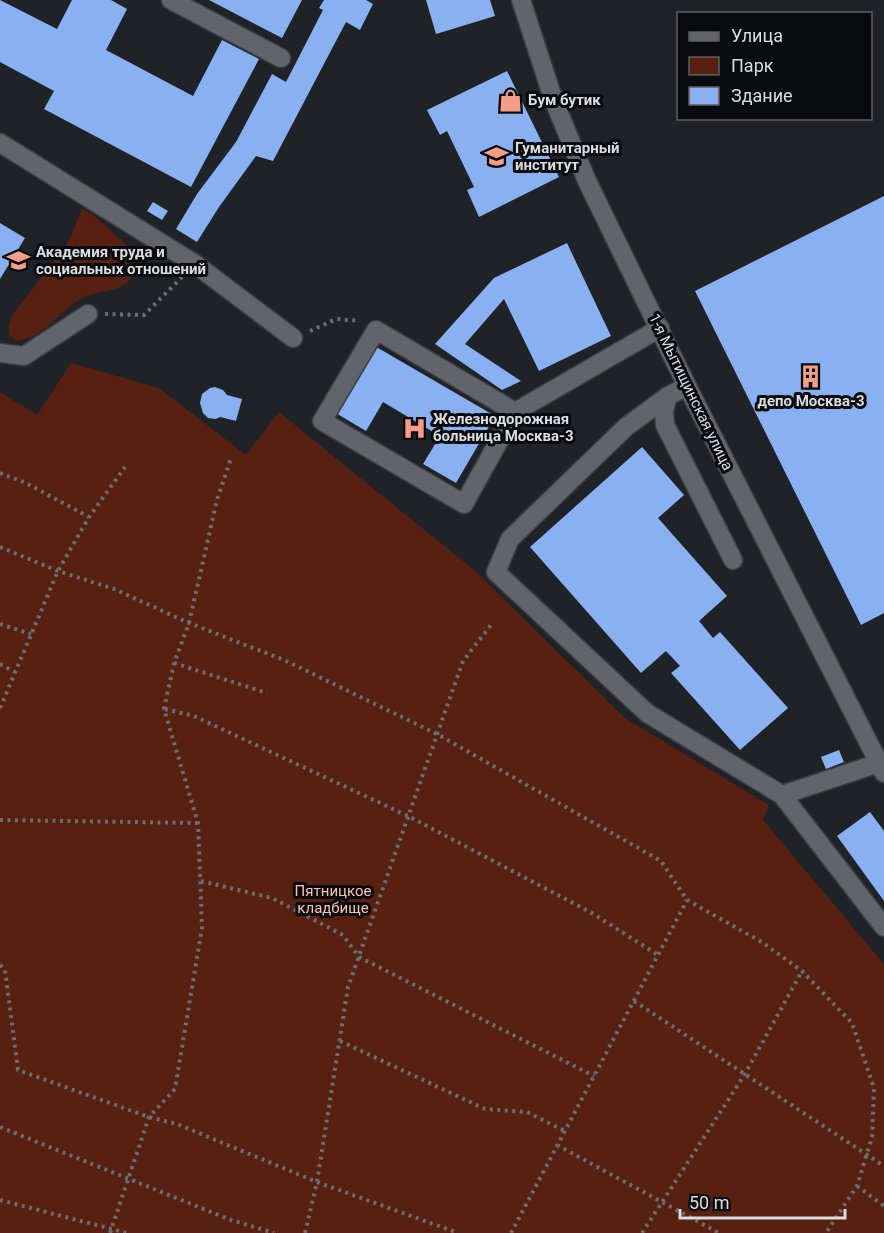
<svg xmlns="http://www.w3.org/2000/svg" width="884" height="1233" font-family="Roboto,sans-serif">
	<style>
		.green { fill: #572011 }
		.building { fill: #89b1f2 }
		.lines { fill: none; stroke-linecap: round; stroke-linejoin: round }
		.minor-casing { stroke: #3b3d42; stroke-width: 21 }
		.path { stroke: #6b6d72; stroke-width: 4; stroke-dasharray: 3 4.5; stroke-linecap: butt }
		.minor { stroke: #61656b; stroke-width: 18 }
		.labels { text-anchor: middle; stroke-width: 6; stroke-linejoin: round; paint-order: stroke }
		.poi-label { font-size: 15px; font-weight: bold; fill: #dadce0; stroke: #0a0b0e; text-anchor: start }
		.street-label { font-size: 15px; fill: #dadce0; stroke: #0a0b0e }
		.park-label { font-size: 15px; fill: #f7c2b4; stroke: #0a0b0e }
	</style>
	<rect width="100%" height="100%" fill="#1f2227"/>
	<!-- green -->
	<path class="green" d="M82 209C95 215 103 223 114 234 125 244 142 253 135 270 133 276 130 281 124 285 112 293 93 290 77 301 55 316 45 337 17 341L9 334V324L13 314 65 247 70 238Z
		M71 363 159 388 246 455 279 412 474 570 625 718 769 805 763 820 884 964V1233H0V392L37 415Z"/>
	<!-- building -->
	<path class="building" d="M0 0 57 29 72 0H111L127 9 106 50 193 96 222 40 259 59 191 187 44 109 54 91 0 62Z
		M209 0H302L282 38Z
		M324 0H366L373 4 360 30 346 22 273 161 256 156 219 207 197 242 176 229 197 194 236 142 272 74 286 82 323 10 319 8Z
		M426 0H490L495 16 436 34Z
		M507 71 559 177 479 217 467 190 474 187 447 131 440 135 427 110Z
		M884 196V613L861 625 695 291Z
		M153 202 168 211 162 220 147 211Z
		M0 223 25 238 0 279Z
		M567 243 611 336 539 371 504 299 465 344 521 381 502 390 435 344 494 278Z
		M373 345 495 416 456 483 423 464 440 436 383 402 366 431 334 412Z
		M215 387 223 390 227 395 242 399 236 421 220 417 216 419 208 418 203 413 200 403 202 394 210 388Z
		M642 447 684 495 658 518 727 596 699 621 713 638 720 632 788 708 740 750 671 673 680 666 666 651 641 673 530 547Z
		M839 750 844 762 826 769 821 757Z
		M870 812 884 831V901L837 836Z"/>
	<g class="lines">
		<defs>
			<path id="minor" d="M171 0 281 58
				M521 0 554 101 587 181 687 386 884 773
				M0 143 195 264 293 338
				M0 353 24 356 88 314
				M687 386 668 396 626 427 510 539 496 572 647 713 782 795 884 927
				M668 396 664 410 665 425 733 560
				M515 412 464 504 322 421 376 330 515 412 660 328
				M782 795 879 763"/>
		</defs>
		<!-- minor casing -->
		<use href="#minor" class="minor-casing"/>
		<!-- path -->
		<path class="path" d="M105 314 144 315 182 277
			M310 331 336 319 360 321
			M0 473 26 483 89 517
			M0 547 58 571 114 589 189 623 284 660 437 734 661 861 687 900 762 942 802 971 852 1023 874 1088 872 1137 857 1186 826 1233
			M0 624 31 634
			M174 663 267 693
			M0 664 15 672
			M0 708 58 571 89 517 125 467
			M165 709 194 716 408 816 592 913 658 955
			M0 820 198 823
			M201 881 272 898 343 935 359 957 594 1076
			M0 965 5 970 18 1070 149 1117 177 1124 317 1182 458 1233
			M634 1001 884 1166
			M340 1041 485 1109 527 1112 565 1131
			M0 1127 231 1220 274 1233
			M557 1145 719 1233
			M857 1186 884 1206
			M0 1200 127 1233
			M110 1233 149 1117 175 1089 202 928 198 823 164 709 174 663 189 623 217 500 231 458
			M305 1233 317 1182 348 987 463 661 491 625
			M511 1233 687 900
			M642 1233 745 1074 802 971"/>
		<!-- minor -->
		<use href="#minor" class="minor"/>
	</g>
	<!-- icons -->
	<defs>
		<symbol id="shop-bare" viewBox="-9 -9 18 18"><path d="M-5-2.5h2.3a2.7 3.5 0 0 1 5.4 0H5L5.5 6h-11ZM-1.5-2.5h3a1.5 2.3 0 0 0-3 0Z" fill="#f49e87" stroke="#0a0b0e" stroke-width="2.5" paint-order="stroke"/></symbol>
		<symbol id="university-bare" viewBox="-9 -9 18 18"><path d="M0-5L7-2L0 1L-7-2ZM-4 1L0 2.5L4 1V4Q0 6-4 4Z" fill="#f49e87" stroke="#0a0b0e" stroke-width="2.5" paint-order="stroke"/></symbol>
		<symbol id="building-bare" viewBox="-9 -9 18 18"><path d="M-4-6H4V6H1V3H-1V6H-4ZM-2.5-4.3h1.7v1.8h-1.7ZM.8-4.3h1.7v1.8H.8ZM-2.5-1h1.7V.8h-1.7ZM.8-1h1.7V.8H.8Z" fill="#f49e87" stroke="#0a0b0e" stroke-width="2.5" paint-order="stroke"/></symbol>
		<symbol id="hospital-bare" viewBox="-9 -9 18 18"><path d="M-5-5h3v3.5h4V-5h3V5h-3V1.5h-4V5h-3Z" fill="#f49e87" stroke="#0a0b0e" stroke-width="2.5" paint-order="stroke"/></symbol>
	</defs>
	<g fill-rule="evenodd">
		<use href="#shop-bare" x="494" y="84" width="33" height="33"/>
		<use href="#university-bare" x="480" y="140" width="33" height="33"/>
		<use href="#university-bare" x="2" y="244" width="33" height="33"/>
		<use href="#building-bare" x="794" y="360" width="33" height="33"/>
		<use href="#hospital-bare" x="398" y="412" width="33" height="33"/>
	</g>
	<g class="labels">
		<!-- poi labels -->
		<g class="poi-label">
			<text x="528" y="105">Бум бутик</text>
			<text x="515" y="153">Гуманитарный<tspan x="515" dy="17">институт</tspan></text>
			<text x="36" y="257">Академия труда и<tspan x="36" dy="17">социальных отношений</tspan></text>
			<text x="811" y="406" text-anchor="middle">депо Москва-3</text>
			<text x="433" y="424">Железнодорожная<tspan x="433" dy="17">больница Москва-3</tspan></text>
		</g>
		<!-- street labels -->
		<g class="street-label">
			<text transform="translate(691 392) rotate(64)" y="5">1-я Мытищинская улица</text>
		</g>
		<!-- park labels -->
		<g class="park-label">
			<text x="333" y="896">Пятницкое<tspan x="333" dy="17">кладбище</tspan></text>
		</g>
	</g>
	<!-- legend -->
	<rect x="677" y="12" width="195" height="108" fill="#0a0b0e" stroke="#5d5f62" stroke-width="1.5"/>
	<rect x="689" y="32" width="30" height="9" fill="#61656b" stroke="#5d5f62" stroke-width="1.5"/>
	<text x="731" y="42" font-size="18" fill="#dadce0">Улица</text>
	<rect x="689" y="57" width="30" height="18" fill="#572011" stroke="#5d5f62" stroke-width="1.5"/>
	<text x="731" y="72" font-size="18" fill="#dadce0">Парк</text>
	<rect x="689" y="87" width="30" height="18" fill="#89b1f2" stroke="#5d5f62" stroke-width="1.5"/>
	<text x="731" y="102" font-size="18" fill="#dadce0">Здание</text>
	<!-- scale -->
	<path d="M680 1209v9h165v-9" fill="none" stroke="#dadce0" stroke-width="3"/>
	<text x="689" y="1209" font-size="18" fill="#dadce0" stroke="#0a0b0e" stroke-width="4.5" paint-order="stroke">50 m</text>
</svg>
